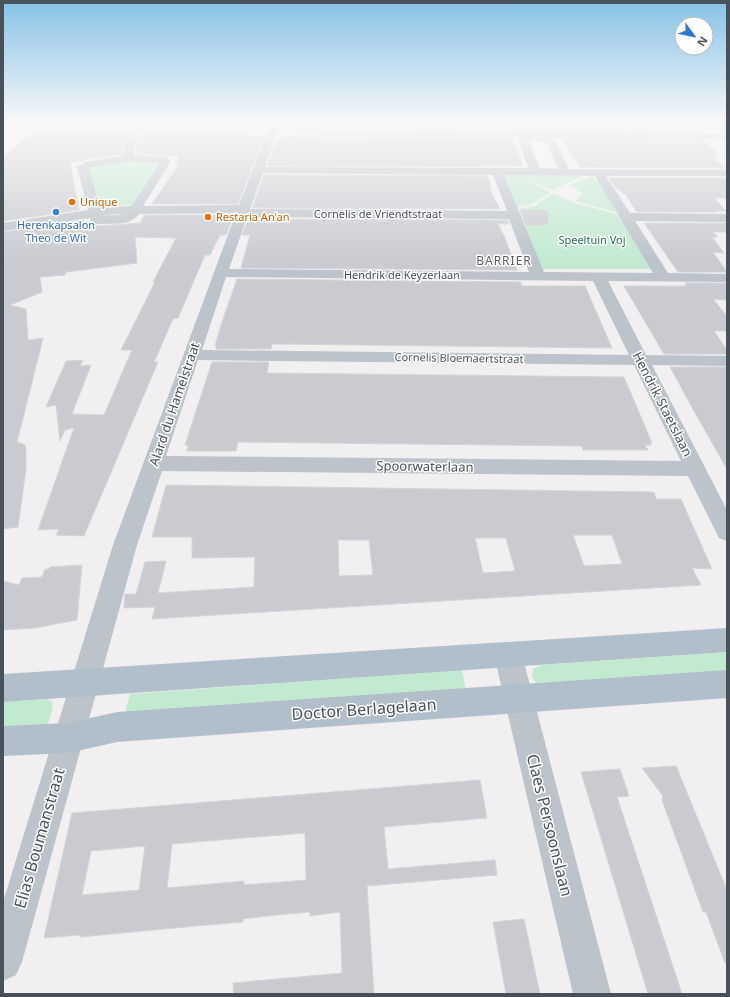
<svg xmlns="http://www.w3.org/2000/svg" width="730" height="997" font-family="'Noto Sans',sans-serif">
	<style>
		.green { fill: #c2ead1 }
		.building { fill: #c9cbd1; stroke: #d4d5da; fill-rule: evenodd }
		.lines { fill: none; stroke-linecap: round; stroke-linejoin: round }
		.minor { fill: #bcc3ca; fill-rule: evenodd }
		.major { fill: #b1bfcb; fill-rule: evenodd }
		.food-dot { fill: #e8710a; stroke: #fff; stroke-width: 1.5 }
		.shop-dot { fill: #3f7fe0; stroke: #fff; stroke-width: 1.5 }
		.labels { text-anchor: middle; stroke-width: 3; stroke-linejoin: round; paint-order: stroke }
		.far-food-label { font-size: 11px; fill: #c56008; stroke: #fff; text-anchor: start }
		.far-street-label { font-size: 11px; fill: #49525a; stroke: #fff }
		.far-shop-label { font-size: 11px; fill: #366cbe; stroke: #fff }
		.far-park-label { font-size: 11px; fill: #217449; stroke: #fff }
		.far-neighbourhood-label { font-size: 12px; letter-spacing: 1px; fill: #5c5f63; stroke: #fff }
		.street-label { font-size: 13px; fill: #49525a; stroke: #fff }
		.near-street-label { font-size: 16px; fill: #49525a; stroke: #fff }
	</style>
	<rect width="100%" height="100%" fill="#f1efef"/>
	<!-- green -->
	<path class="green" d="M129 161 159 164 131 205 100 206 88 167Z
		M505 175H517L550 192 532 204 516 207Z
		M521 175 584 176 552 190 523 178Z
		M592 176 595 180H598L616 208H614L616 212 575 201 582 194 570 185Z
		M553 193 574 203 617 214 622 221H625L655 269H541L519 209 535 206Z
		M727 652V673L536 683 532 677 533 669 541 665Z
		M462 670 466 691 124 716 130 694Z
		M47 699 52 702 53 707 48 724 3 735V702Z"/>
	<!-- building -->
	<path class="building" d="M32 133H80L130 134 123 144 122 154 70 162 79 210 3 221V157Z
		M144 134 257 135 264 137 238 204H152L179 164H175L180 156 136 154V145Z
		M289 136 321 138H512L523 166H267L277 139H284V137Z
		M563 140H703L719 155H714L717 159H714L725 168 580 167Z
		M264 175 488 176 492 194 500 209 252 208Z
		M609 178H724L727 180V198H714L726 211H716L718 212H637L626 195 615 187Z
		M520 210H548V225H526Z
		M144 215H234L226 235H220L210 255H205L178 318 173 319 154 362H158L84 536 56 535 59 529 38 530 74 428 65 430 60 441 56 405 46 407 66 361 83 360 80 366 91 365 72 414 104 415 132 350H121L155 282H153L176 238 135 237 137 263 66 272 65 275 40 277 42 292 10 305 26 309 28 340 43 338 17 442 25 445 26 452V469L18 527 3 529V232L81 221 83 227 140 223Z
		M248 219 508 220 509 224H498L505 238 517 270 241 268 250 235H242Z
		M644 223H727V232H713L718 237H712L724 253 713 252 727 272H678Z
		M237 279 520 282 522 286H585L612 348 272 344 271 349H216L217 346H215L221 325Z
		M685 283H727V300L713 299 727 316V331H714L727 350V354H664L624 286H687Z
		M212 362H269L267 373 624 377 652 443H650L651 445H645L648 450H583L582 446 238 442 236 451H187L188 445H185Z
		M670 367H727V469L694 411Z
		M166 485 654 492 656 499H681L712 569 692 568 701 585 152 619 155 607 124 608 125 594H136L145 562 166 561 158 593 254 587 255 557 192 558V537H152ZM573 535H612L622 564 584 566ZM475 538H506L515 571 483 573ZM338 540H369L373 575 339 576Z
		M82 565 77 620 35 628 3 630V581L19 585 22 578 42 577 45 569H49L50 567Z
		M676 766 727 890V963H725L706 912H703L662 800 663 796 642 768Z
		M620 769 629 796 617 797 682 994H648L581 772Z
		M480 780 487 818 384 827 388 869 495 860 497 875 367 886 374 994H234L233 983 342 973 340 912 310 916V912L276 915 243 919V922L196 926 80 937V935L44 938 72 813ZM305 833 306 880 244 885V881L167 888 172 844ZM145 846 139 890 82 895 91 851Z
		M524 919 540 994H506L493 922Z"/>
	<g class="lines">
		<!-- minor -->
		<path class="minor" d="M277 122H288L281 128 276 136 265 167 528 168 519 140 521 137 321 136 294 131 292 129 297 126 321 130 719 133 727 130V137L721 139 552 138 556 141 569 169 727 170V176H606L630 213 727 214V222L635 221 668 273 727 274V282L608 281 646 355 727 356V366L652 365 727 510V541L719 538 688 476 162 471 137 545 22 962 16 975 3 981V902L113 545 236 213 139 214C130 227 111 223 97 224L92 223 90 218 3 231V223L88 210 77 167 86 162 123 156 124 145 138 126 141 125 146 128 134 145V155L165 157 170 160V163L143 206 239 205 266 136ZM534 140 547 143 558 169 539 168 529 141ZM128 161 160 163 131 206 100 208 89 168ZM263 173 493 175 507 211 250 209ZM504 175 595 176 653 273 544 272ZM115 214H126L102 216ZM247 217 509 219 529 272 229 269ZM226 277 593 281 629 355 202 350ZM198 360 634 365 681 461 166 456Z
			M508 642 518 646 522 655 611 994H573L494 655 498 646Z"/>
		<!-- major -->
		<path class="major" d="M3 122 727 124V130L3 127Z
			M727 628V652L3 702V674Z
			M727 670V698L117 742 68 753 3 756V726L68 723 117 712Z"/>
	</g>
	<!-- sky -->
	<linearGradient id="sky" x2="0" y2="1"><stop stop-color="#86c1e6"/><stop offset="0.47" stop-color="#f9f8f8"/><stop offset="1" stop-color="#f9f8f8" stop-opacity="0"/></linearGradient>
	<rect width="730" height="261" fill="url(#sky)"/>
	<!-- markers -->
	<g class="food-dot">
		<circle cx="72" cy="202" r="4"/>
		<circle cx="208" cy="217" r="4"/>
	</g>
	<circle class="shop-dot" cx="56" cy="212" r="4"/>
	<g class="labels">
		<!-- far-food labels -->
		<g class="far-food-label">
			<text x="80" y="206">Unique</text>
			<text x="216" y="221">Restaria An'an</text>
		</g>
		<!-- far-street labels -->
		<g class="far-street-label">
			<text x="378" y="218">Cornelis de Vriendtstraat</text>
			<text x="402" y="279">Hendrik de Keyzerlaan</text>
			<text transform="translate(459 358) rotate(1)" y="4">Cornelis Bloemaertstraat</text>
		</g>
		<!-- far-shop labels -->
		<g class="far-shop-label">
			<text x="56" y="229">Herenkapsalon<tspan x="56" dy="13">Theo de Wit</tspan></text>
		</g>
		<!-- far-park labels -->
		<g class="far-park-label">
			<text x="592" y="244">Speeltuin Voj</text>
		</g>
		<!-- far-neighbourhood labels -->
		<g class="far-neighbourhood-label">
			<text x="504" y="265">BARRIER</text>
		</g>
		<!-- street labels -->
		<g class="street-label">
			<text transform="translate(174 404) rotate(-71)" y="5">Alard du Hamelstraat</text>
			<text transform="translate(663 404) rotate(63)" y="5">Hendrik Staetslaan</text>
			<text transform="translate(425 466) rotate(1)" y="5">Spoorwaterlaan</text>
		</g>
		<!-- near-street labels -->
		<g class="near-street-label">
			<text transform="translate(364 709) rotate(-4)" y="6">Doctor Berlagelaan</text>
			<text transform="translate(550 825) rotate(76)" y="6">Claes Persoonslaan</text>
			<text transform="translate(39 838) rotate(-74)" y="6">Elias Boumanstraat</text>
		</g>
	</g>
	<!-- border -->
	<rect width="730" height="997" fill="none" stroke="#49525a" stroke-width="8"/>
	<!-- north arrow -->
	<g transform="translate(694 36) rotate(123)"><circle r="19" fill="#ffffff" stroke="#b6babd"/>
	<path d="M0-3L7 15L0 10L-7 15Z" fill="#2c76ce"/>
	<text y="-6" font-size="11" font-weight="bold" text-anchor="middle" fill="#49525a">N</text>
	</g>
</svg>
